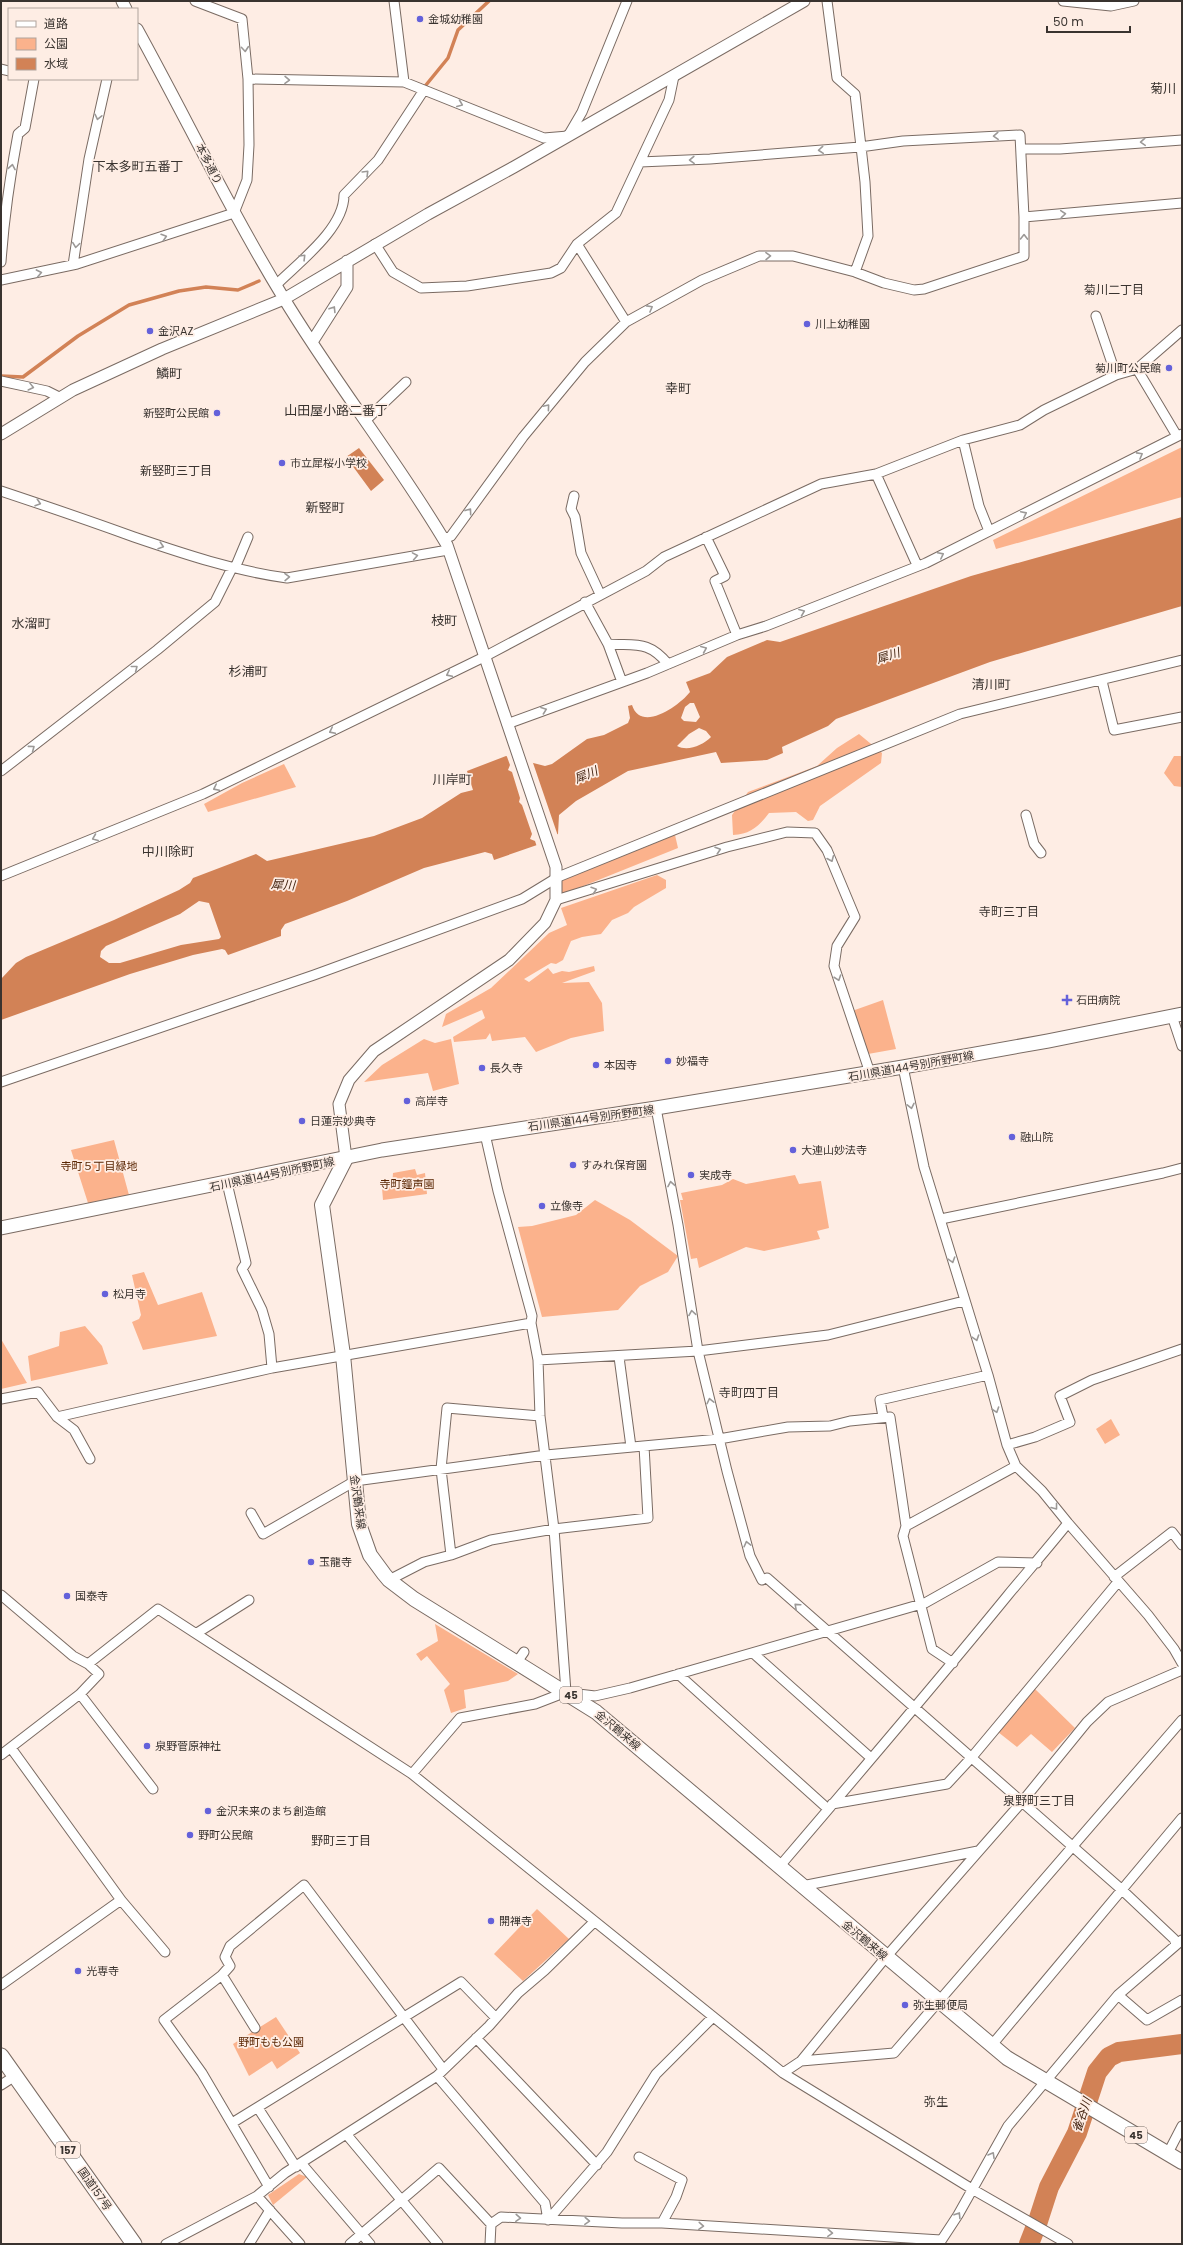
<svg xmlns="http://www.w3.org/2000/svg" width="1183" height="2245" font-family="Poppins,'Noto Sans JP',sans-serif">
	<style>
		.green { fill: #fbb28c }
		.water { fill: #d28256; fill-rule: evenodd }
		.pier { fill: #feede4 }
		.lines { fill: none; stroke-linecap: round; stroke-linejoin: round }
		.stream { stroke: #d28256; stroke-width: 3.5 }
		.river { stroke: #d28256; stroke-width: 20 }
		.minor-casing { stroke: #7a6b63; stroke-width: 11 }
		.tertiary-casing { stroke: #7a6b63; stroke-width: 13 }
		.secondary-casing { stroke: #7a6b63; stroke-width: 15 }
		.primary-casing { stroke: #7a6b63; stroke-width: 16 }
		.trunk-casing { stroke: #7a6b63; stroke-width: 17 }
		.minor { stroke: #fff; stroke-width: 9 }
		.tertiary { stroke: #fff; stroke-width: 11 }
		.secondary { stroke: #fff; stroke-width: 13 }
		.primary { stroke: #fff; stroke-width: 14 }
		.trunk { stroke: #fff; stroke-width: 15 }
		.oneway { stroke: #9c9997 }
		.poi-dot { fill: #6461da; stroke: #feede4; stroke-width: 1.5 }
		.labels { text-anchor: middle; stroke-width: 3.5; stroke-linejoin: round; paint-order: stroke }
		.shield { fill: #feede4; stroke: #746b65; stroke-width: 1 }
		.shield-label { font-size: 10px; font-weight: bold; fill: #39332f }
		.poi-label { font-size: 11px; fill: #39332f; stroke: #feede4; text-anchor: start }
		.street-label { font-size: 11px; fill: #39332f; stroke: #feede4 }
		.park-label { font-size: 11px; fill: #5a2603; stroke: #feede4 }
		.neighbourhood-label { font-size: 12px; fill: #39332f; stroke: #feede4 }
		.water-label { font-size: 12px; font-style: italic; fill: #42220f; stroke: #feede4 }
		.quarter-label { font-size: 13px; fill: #39332f; stroke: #feede4 }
	</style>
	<rect width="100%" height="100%" fill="#feede4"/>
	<!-- green -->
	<path class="green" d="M1182 447V497L996 549 993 540Z
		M859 734 882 753 881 763 820 806 813 820 808 821 796 812 769 813C759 826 751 834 733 835L732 815 748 792 817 766 837 748Z
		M1174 756H1182V787L1174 786 1164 773Z
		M284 764 296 787 208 812 204 804 242 783Z
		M675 835 678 848 561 895V881Z
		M657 875 666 880V888L634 907 628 913 612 920 601 934 582 937 571 941 563 960 556 964 551 963 524 979 529 982 548 968 553 974 562 971 569 972 594 966 595 971 562 983 589 982 602 1003 604 1031 571 1038 536 1052 525 1037 492 1041 490 1033 486 1039 454 1042 453 1037 485 1018 482 1010 442 1027 446 1014 491 988 549 933 567 925 561 908Z
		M883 1000 896 1049 868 1054 852 1011Z
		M424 1039 435 1043 451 1039 459 1084 433 1091 428 1073 364 1082 382 1065Z
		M114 1140 129 1195 88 1203 71 1150Z
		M415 1169 417 1175 425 1173 427 1194 383 1200 382 1188 392 1186 393 1173Z
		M795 1175 799 1184 821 1181 829 1228 817 1231 820 1239 764 1251 746 1247 699 1268 697 1258 691 1259 680 1200H683L681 1193 722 1185 733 1179 746 1184Z
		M595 1200 630 1220 678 1256 668 1272 640 1286 618 1310 542 1317 518 1227 532 1226 576 1215Z
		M144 1272 158 1305 202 1292 217 1336 143 1350 132 1322 139 1319 141 1315 132 1275Z
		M85 1326 102 1346 108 1364 31 1381 28 1356 59 1346 60 1332Z
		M1 1339 27 1383 1 1389Z
		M1111 1419 1120 1435 1105 1444 1096 1429Z
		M435 1624 518 1674 508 1681 464 1690 466 1708 451 1713 444 1690 450 1684 427 1656 421 1661 416 1654 438 1641Z
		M1035 1689 1075 1728 1052 1752 1031 1734 1017 1747 998 1732Z
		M537 1909 569 1939 523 1981 494 1954Z
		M276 2017 300 2053 277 2069 272 2061 249 2076 233 2044Z
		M299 2174 307 2177 273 2205 268 2195Z"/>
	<!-- water -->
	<path class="water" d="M359 448 384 480 371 491 346 457Z
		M1182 517V606L990 662 836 719 828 726 782 747 783 753 767 760 721 763 716 752 628 771 576 801 559 815 558 834 537 845 494 860 492 854 485 852 424 868 347 901 285 924 281 930V936L228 955 225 950 222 949 193 955 130 974 1 1020V979L16 963 26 957 114 920 179 890 190 883 193 878 256 854 267 861 374 836 422 818 461 793 473 790 467 771 506 756 545 766 552 764 587 739 604 735 628 723 630 718 628 706 632 705C641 733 679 706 690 692L686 682 710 673 727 657 767 640 780 642 971 576ZM690 703H694L700 717 696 722 684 721 681 718 685 707ZM699 728 706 731 711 737C703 745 688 752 677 746L689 734ZM199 901 209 903 221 937 219 939 181 945 120 963H109L100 957 101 951 106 946 180 914Z"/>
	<!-- pier -->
	<path class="pier" d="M506 754 532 760 558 836 537 847 535 841 530 839 532 834 522 805 519 802 520 798 512 772 508 770 510 765Z"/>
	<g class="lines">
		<!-- stream -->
		<path class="stream" d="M426 85 448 58 458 30 489 1
			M1 376 23 377 78 336 129 305 179 291 206 287 238 290 259 281"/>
		<!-- river -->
		<path class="river" d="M1029 2244 1038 2221 1049 2187 1077 2133 1097 2072 1109 2057 1119 2052 1182 2044"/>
		<defs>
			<path id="minor" d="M394 1 404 82
				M827 1 837 78 855 94 865 182 868 236 855 272
				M1063 1 1111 6 1134 1
				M1 69 9 71
				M248 79 404 82 544 138 568 136 582 112 627 1
				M1021 149H1060L1182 140
				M1024 217 1182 203
				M375 244 393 272 421 288 467 286 551 273 561 268 577 244 616 213 669 100 674 76
				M577 244 626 322
				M1 262C4 218 10 177 18 134L25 128 34 79
				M73 265 89 159 107 79
				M1 280 77 264 234 213 247 180 249 145 248 79 242 19 195 1
				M276 285C299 262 344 229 344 195L378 160 424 90
				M1096 316 1116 375
				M1137 369 1177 436
				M1 381 47 391 59 397
				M365 421 406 382
				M963 440 979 506 989 531
				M876 474 917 565
				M1 491C46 506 90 521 134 537 184 554 235 571 287 578L448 550
				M574 496 571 509 575 517 581 553 600 594
				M706 537 725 576 715 581 737 635
				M443 539 451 536 523 437 585 362 626 322 702 280 759 256H793L855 272 884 283 914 290 924 289 1024 256V217L1020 135 903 141 860 147 710 159 640 162
				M235 568 248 537
				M585 602 608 644C636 646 648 640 668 664
				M608 644 622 682
				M1102 681 1114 730 1182 717
				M507 724 647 673 737 635 766 626 926 563 1182 434
				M1 771 157 650 215 602 232 568
				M1026 815 1034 844 1041 853
				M1 876 203 794 484 657 646 571 664 557 821 484 876 474 963 440 1020 425 1044 410 1081 392 1116 375 1137 369 1182 330
				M556 900 727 847 787 832 815 833 827 850 855 917 837 946 834 966 870 1073
				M1172 1016 1182 1046
				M903 1067 924 1167 988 1375 1007 1445 1016 1466 1042 1491 1068 1523 1148 1615 1174 1649 1182 1663
				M1 1082 314 975 522 899 558 877 960 714 1182 660
				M656 1108 678 1225 698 1351 727 1471 750 1556 762 1580
				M227 1183 246 1263 242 1269 262 1310 269 1334 272 1368
				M941 1219 1163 1173 1182 1168
				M619 1357 631 1447
				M538 1360 698 1351 828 1335 964 1301
				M1 1399 38 1392 57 1417 74 1430 90 1459
				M57 1417 272 1368 531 1323
				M883 1417 880 1400 988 1375
				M1007 1445 1035 1437 1070 1422 1060 1396 1092 1380 1182 1349
				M251 1513 263 1534 355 1481 546 1455 719 1439 788 1427 830 1426 850 1421 890 1417 906 1526 903 1536 932 1649 953 1663
				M906 1526 1016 1466
				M451 1555 441 1469 447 1408 540 1416
				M1114 1577 1172 1532 1182 1545
				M767 1578 1121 1889 1174 1939 1176 1944
				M389 1580 424 1562 451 1555 491 1540 554 1529 648 1518 644 1446
				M1 1595 73 1656 88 1664 99 1674 80 1694 1 1755
				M197 1633 249 1600
				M753 1653 871 1758
				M517 1662 524 1652
				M88 1664 158 1609 412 1774 783 2073 972 2189 1068 2244
				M678 1674 828 1809
				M570 1693 595 1696 630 1688 925 1603 998 1562 1037 1563
				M80 1694 153 1789
				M11 1748 121 1900 165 1952
				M412 1774 460 1718 535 1704 566 1692 554 1529 540 1416 538 1360 531 1323 532 1316 498 1191 485 1134
				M832 1804 947 1784 972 1757 1118 1582
				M779 1867C856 1777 933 1687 1008 1595 1028 1571 1048 1548 1068 1523
				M802 1886 978 1851
				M222 1975 255 2028
				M1 1985 121 1900
				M1118 1995 1147 2020 1182 2000
				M476 2038 597 2165
				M991 2046 1182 1818
				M801 2061 894 2053 1182 1720
				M783 2073 801 2061 886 1957 1021 1803 1087 1722 1108 1702 1182 1670
				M437 2076 545 2203 548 2220
				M1 2085 15 2076
				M258 2108 296 2167
				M232 2123 461 1982 496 2018
				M347 2135 438 2244
				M1168 2153 1182 2126
				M639 2157 682 2180 676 2197 662 2223
				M301 2163 370 2244
				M269 2187 202 2073 164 2020 222 1975 230 1966 225 1957 230 1946 304 1885 443 2069
				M257 2196 300 2244
				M548 2220 607 2152 656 2074 712 2018
				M491 2224 501 2217 622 2223H662L941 2240
				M166 2244 257 2196 285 2173 437 2076 489 2026 518 1993 545 1970 594 1922
				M249 2244 270 2210
				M350 2244 439 2168 491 2224 490 2244
				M939 2244 958 2215 1008 2126 1118 1995 1182 1940"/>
			<path id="tertiary" d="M122 1 126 9
				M137 29C186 118 230 210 283 297 334 382 397 460 447 545L556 867V900L545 923 509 960 374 1051 349 1080 339 1104 346 1158
				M312 342 347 287V261
				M1 434 73 390 162 349 284 299 428 214 514 167 804 1"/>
			<path id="secondary" d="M1 1228 382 1150 656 1108 903 1067 1048 1041 1182 1014"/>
			<path id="primary" d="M346 1158 322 1205 343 1355 359 1524 370 1555 384 1574 389 1580 414 1599 596 1712 1007 2058 1182 2162"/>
			<path id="trunk" d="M1 2056 134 2244"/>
		</defs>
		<!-- minor casing -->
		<use href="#minor" class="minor-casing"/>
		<!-- tertiary casing -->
		<use href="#tertiary" class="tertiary-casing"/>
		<!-- secondary casing -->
		<use href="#secondary" class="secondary-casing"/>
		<!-- primary casing -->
		<use href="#primary" class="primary-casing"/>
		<!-- trunk casing -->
		<use href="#trunk" class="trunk-casing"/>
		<!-- minor -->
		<use href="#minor" class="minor"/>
		<!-- tertiary -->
		<use href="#tertiary" class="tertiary"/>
		<!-- secondary -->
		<use href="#secondary" class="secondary"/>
		<!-- primary -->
		<use href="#primary" class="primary"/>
		<!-- trunk -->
		<use href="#trunk" class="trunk"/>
	</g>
	<!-- one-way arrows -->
	<defs><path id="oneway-chevron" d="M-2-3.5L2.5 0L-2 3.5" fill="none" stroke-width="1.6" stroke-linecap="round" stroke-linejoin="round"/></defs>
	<g class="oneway">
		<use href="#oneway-chevron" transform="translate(245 49) rotate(85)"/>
		<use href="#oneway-chevron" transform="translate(287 80) rotate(1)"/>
		<use href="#oneway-chevron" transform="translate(460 104) rotate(22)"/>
		<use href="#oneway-chevron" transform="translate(98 117) rotate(103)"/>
		<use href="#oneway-chevron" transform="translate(996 136) rotate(177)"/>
		<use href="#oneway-chevron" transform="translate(1143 142) rotate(176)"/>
		<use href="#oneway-chevron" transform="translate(821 150) rotate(175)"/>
		<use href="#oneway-chevron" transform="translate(692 160) rotate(178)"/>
		<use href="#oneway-chevron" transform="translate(12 167) rotate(-80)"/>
		<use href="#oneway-chevron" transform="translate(366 173) rotate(-45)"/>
		<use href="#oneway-chevron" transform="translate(1063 214) rotate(-5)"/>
		<use href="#oneway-chevron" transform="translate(164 237) rotate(-17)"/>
		<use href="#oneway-chevron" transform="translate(1024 237) rotate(-89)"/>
		<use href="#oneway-chevron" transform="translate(76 245) rotate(98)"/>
		<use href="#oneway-chevron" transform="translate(768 256) rotate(-1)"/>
		<use href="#oneway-chevron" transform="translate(303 257) rotate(-45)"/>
		<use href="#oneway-chevron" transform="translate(39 273) rotate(-11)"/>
		<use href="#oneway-chevron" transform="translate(650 308) rotate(-29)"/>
		<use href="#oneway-chevron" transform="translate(333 309) rotate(-58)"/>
		<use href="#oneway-chevron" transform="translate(31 387) rotate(14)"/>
		<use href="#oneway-chevron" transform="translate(547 407) rotate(-50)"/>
		<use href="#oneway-chevron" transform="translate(1140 455) rotate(-29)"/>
		<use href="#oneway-chevron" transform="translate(38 503) rotate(18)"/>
		<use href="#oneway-chevron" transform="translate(469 511) rotate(-54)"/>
		<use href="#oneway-chevron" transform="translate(1024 514) rotate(-26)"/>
		<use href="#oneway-chevron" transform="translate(161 546) rotate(18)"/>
		<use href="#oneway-chevron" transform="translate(941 555) rotate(-27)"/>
		<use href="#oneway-chevron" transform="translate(415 556) rotate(-10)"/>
		<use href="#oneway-chevron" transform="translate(287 577) rotate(-1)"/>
		<use href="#oneway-chevron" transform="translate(802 612) rotate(-22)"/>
		<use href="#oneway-chevron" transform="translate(704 649) rotate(-23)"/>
		<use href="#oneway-chevron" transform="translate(135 668) rotate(-38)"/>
		<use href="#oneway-chevron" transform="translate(449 674) rotate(154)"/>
		<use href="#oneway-chevron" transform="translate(544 710) rotate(-20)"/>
		<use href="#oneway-chevron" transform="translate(332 731) rotate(154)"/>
		<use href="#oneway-chevron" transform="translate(32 748) rotate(-37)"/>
		<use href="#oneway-chevron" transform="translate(216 788) rotate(154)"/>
		<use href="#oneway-chevron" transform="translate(95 838) rotate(158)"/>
		<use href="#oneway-chevron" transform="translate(718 850) rotate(-18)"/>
		<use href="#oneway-chevron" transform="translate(831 859) rotate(67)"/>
		<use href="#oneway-chevron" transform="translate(594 890) rotate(-17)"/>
		<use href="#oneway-chevron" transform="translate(838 978) rotate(71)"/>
		<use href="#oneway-chevron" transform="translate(911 1106) rotate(78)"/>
		<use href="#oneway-chevron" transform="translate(671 1184) rotate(-100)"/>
		<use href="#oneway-chevron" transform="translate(952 1260) rotate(73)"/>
		<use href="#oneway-chevron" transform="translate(692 1313) rotate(-99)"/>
		<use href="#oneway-chevron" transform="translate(976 1338) rotate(72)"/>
		<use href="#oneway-chevron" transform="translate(710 1401) rotate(-103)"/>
		<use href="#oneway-chevron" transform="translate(996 1410) rotate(71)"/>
		<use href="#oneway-chevron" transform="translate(1055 1507) rotate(52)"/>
		<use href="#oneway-chevron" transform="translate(747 1544) rotate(-104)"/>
		<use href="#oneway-chevron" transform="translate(797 1606) rotate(-138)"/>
		<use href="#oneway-chevron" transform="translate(992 2155) rotate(-60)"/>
		<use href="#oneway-chevron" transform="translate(958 2215) rotate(-58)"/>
		<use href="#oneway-chevron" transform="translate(518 2218) rotate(3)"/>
		<use href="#oneway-chevron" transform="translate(587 2221) rotate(3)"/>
		<use href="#oneway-chevron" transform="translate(701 2226) rotate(4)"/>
		<use href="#oneway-chevron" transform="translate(830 2233) rotate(3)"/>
	</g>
	<!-- markers -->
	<g class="poi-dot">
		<circle cx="420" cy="19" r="4"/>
		<circle cx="807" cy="324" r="4"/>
		<circle cx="150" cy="331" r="4"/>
		<circle cx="1169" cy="368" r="4"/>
		<circle cx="217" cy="413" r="4"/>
		<circle cx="282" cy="463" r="4"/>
		<path d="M1065 994h4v4h4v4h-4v4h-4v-4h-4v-4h4z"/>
		<circle cx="668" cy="1061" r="4"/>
		<circle cx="596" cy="1065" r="4"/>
		<circle cx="482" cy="1068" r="4"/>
		<circle cx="407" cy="1101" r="4"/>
		<circle cx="302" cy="1121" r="4"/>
		<circle cx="1012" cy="1137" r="4"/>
		<circle cx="793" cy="1150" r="4"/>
		<circle cx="573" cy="1165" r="4"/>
		<circle cx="691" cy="1175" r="4"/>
		<circle cx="542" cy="1206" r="4"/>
		<circle cx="105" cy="1294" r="4"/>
		<circle cx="311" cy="1562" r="4"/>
		<circle cx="67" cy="1596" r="4"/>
		<circle cx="147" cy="1746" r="4"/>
		<circle cx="208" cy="1811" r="4"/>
		<circle cx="190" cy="1835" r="4"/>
		<circle cx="491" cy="1921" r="4"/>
		<circle cx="78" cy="1971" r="4"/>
		<circle cx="905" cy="2005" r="4"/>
	</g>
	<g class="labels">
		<!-- shield labels -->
		<g class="shield">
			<rect x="560" y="1687" width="22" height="16" rx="3"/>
			<rect x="1125" y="2127" width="22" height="16" rx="3"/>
			<rect x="56" y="2142" width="24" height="16" rx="3"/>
		</g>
		<g class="shield-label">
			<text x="571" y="1699">45</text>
			<text x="1136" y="2139">45</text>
			<text x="68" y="2154">157</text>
		</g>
		<!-- poi labels -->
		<g class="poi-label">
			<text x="428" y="23">金城幼稚園</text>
			<text x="815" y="328">川上幼稚園</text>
			<text x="158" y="335">金沢AZ</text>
			<text x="1161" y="372" text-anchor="end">菊川町公民館</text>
			<text x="209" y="417" text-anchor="end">新竪町公民館</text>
			<text x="290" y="467">市立犀桜小学校</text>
			<text x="1076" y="1004">石田病院</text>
			<text x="676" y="1065">妙福寺</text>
			<text x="604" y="1069">本因寺</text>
			<text x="490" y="1072">長久寺</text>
			<text x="415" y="1105">高岸寺</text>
			<text x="310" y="1125">日蓮宗妙典寺</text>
			<text x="1020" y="1141">融山院</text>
			<text x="801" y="1154">大連山妙法寺</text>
			<text x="581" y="1169">すみれ保育園</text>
			<text x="699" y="1179">実成寺</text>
			<text x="550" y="1210">立像寺</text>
			<text x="113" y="1298">松月寺</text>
			<text x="319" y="1566">玉龍寺</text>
			<text x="75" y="1600">国泰寺</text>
			<text x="155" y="1750">泉野菅原神社</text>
			<text x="216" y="1815">金沢未来のまち創造館</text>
			<text x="198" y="1839">野町公民館</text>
			<text x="499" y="1925">開禅寺</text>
			<text x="86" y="1975">光専寺</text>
			<text x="913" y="2009">弥生郵便局</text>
		</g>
		<!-- street labels -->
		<g class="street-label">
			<text transform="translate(209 164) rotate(63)" y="4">本多通り</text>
			<text transform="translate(911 1066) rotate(-10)" y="4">石川県道144号別所野町線</text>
			<text transform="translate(591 1118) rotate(-8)" y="4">石川県道144号別所野町線</text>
			<text transform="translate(272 1174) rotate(-12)" y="4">石川県道144号別所野町線</text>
			<text transform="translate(358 1502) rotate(82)" y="4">金沢鶴来線</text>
			<text transform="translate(618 1730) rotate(40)" y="4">金沢鶴来線</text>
			<text transform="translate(865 1940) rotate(40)" y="4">金沢鶴来線</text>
			<text transform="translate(95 2189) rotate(55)" y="4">国道157号</text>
		</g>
		<!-- park labels -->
		<g class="park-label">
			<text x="99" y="1170">寺町５丁目緑地</text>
			<text x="407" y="1188">寺町鐘声園</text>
			<text x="271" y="2046">野町もも公園</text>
		</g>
		<!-- neighbourhood labels -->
		<g class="neighbourhood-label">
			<text x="1114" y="294">菊川二丁目</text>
			<text x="176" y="475">新竪町三丁目</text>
			<text x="1009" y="916">寺町三丁目</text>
			<text x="749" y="1397">寺町四丁目</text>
			<text x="1039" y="1805">泉野町三丁目</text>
			<text x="341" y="1845">野町三丁目</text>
			<text x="936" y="2106">弥生</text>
		</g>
		<!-- water labels -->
		<g class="water-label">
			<text transform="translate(888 656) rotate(-18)" y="4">犀川</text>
			<text transform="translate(586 775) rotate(-23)" y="4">犀川</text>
			<text transform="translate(283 885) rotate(3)" y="4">犀川</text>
			<text transform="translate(1082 2115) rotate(-71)" y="4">雀谷川</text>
		</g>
		<!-- quarter labels -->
		<g class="quarter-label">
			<text x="1163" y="93">菊川</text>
			<text x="138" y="171">下本多町五番丁</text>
			<text x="169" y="378">鱗町</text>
			<text x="678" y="393">幸町</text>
			<text x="336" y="415">山田屋小路二番丁</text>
			<text x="325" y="512">新竪町</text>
			<text x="444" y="625">枝町</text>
			<text x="31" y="628">水溜町</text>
			<text x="248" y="676">杉浦町</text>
			<text x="991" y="689">清川町</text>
			<text x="452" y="784">川岸町</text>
			<text x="168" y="856">中川除町</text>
		</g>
	</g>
	<!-- border -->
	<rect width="1183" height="2245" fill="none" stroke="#39332f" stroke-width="4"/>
	<!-- legend -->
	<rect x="8" y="8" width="130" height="72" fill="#feede4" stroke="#afa39c"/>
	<rect x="16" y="21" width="20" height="6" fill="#ffffff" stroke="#afa39c"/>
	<text x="44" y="28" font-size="12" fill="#39332f">道路</text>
	<rect x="16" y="38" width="20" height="12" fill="#fbb28c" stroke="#afa39c"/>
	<text x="44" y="48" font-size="12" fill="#39332f">公園</text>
	<rect x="16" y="58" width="20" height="12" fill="#d28256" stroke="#afa39c"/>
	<text x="44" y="68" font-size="12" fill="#39332f">水域</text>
	<!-- scale -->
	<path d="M1047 26v6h83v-6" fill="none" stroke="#39332f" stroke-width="2"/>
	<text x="1053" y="26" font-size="12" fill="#39332f" stroke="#feede4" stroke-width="3" paint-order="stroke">50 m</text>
</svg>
